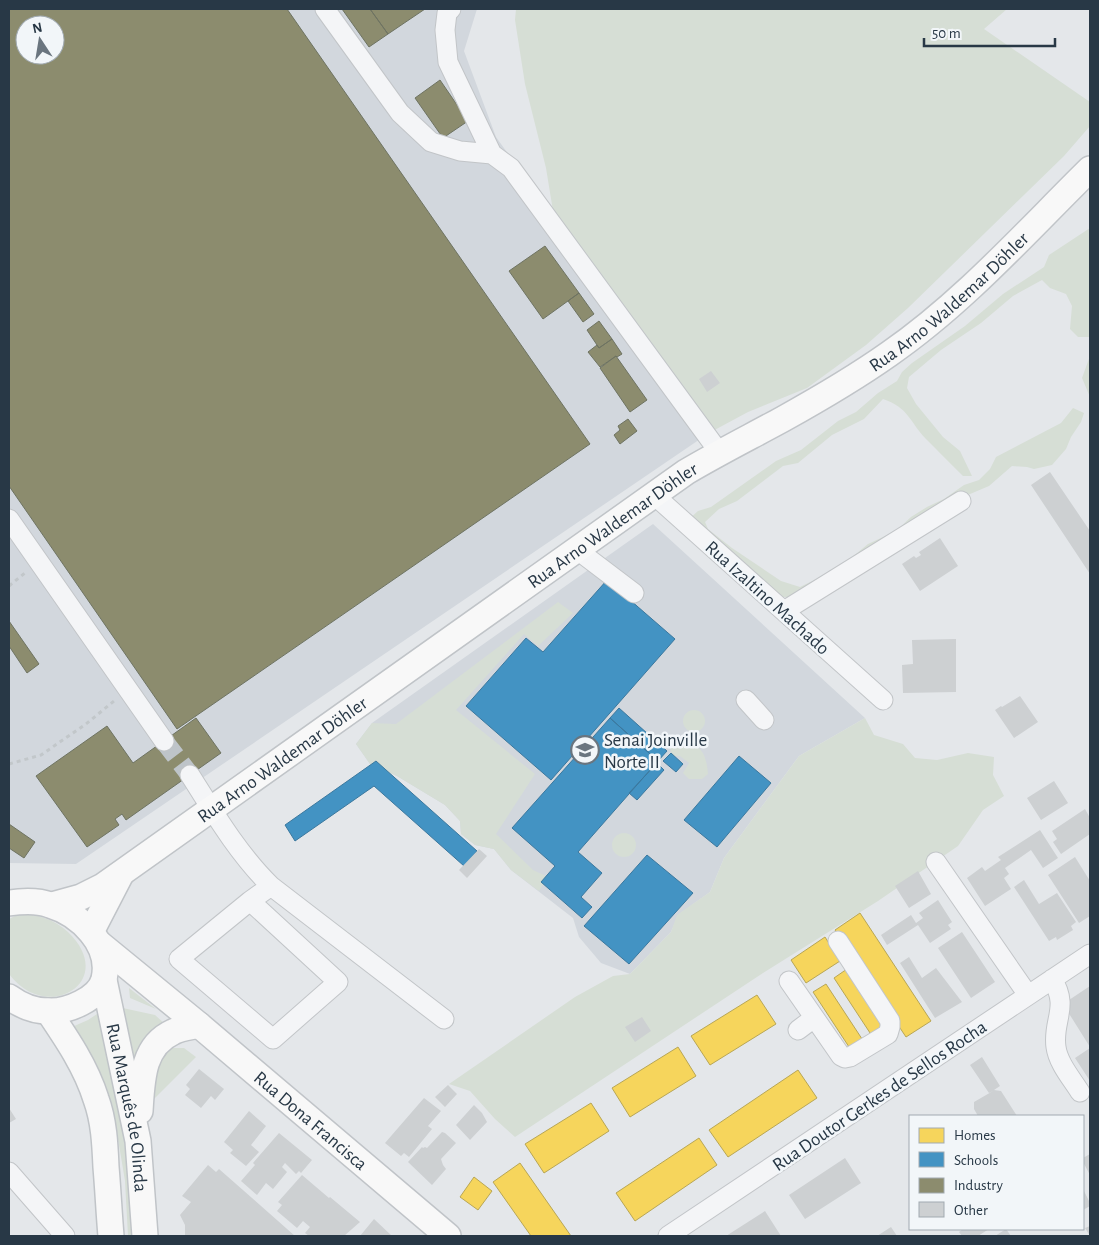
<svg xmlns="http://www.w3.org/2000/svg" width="1099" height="1245" font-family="'Alegreya Sans',sans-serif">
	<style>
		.built { fill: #d2d7dd; fill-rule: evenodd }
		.green { fill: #d6ded5 }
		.homes { fill: #f6d55c; stroke: #b8a655 }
		.schools { fill: #4393c3; stroke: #3b789e }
		.industry { fill: #8c8c6e; stroke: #6e7362; fill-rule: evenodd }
		.building { fill: #cdd0d2 }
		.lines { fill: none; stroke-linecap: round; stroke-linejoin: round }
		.minor-tunnel { stroke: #bec4c9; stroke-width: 19; stroke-dasharray: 19 9; stroke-linecap: butt }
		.minor-casing { stroke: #c2c5c8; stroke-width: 21 }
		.major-casing { stroke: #c0c4c8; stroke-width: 28 }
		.path { stroke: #c2c7ca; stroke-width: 3; stroke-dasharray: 4 4; stroke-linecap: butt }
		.minor { stroke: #f4f5f7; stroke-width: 19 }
		.major { stroke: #f8f8f8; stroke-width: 25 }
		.labels { text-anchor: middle; stroke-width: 5; stroke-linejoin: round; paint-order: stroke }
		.street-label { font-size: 19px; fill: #283846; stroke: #f2f6f9 }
		.poi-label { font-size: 19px; fill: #283846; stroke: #f2f6f9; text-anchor: start }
	</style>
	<rect width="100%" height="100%" fill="#e4e7ea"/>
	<!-- built -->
	<path class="built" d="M9 9H477L464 51 496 137 709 433 76 864 9 863ZM25 25H55V55H25Z
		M653 524 865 718 799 756 724 858 710 892 678 915 671 932 630 974 601 963 579 937 573 918 511 870 494 849 475 845 461 834 460 821 445 805 397 776 370 764 356 744 372 723Z"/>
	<!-- green -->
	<path class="green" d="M516 9H1007L984 29 1090 102V126L1064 156 908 308 866 345 807 388 748 412 709 433 554 217 546 168 525 84 515 20Z
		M1090 228V337H1078L1070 329 1072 306 1066 294 1050 288 1042 280 1013 296 981 323 941 350 909 377 907 388 916 404 943 437 960 451 972 476H963C950 463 938 451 926 439 909 421 909 408 883 399L864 419 832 435 798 463 783 466 737 501 719 509 705 522 708 529 732 548 781 581 800 587 839 568 868 544 896 531 911 517 927 507 944 499 964 485 979 480 990 469 996 457 1061 423 1073 408 1084 413 1081 422 1071 437 1066 449 1052 465 1034 469 1027 467 1012 466 989 486 963 497 801 597H783L770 589 688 520 698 511 711 507 776 461 801 450 838 421 856 412 878 393 897 381 902 372 912 363 965 326 1003 294 1044 267 1049 255Z
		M1090 356V397L1082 378Z
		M558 602 573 613 538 646 524 634 456 710 535 774 496 834 533 870 548 877 539 891 511 870 494 849 475 845 461 834 460 821 445 805 397 776 370 764 356 744 372 723 396 724Z
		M683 721a11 11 0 1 1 22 0a11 11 0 1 1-22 0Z
		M865 718 874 735 903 744 915 758 937 760 968 753 994 757 993 775 1004 796 983 810 958 846 878 901 763 973 515 1137 495 1119 470 1091 449 1084 575 997 613 976 630 974 671 932 677 915 710 892 724 858 799 756Z
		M684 737C702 749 706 752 708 774L702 779H689L683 773 689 763 680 756H672L670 747 675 739Z
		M612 845a12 12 0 1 1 24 0a12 12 0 1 1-24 0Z
		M19 914C37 914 54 919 68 932 119 981 47 1025 9 974V919Z
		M129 988 156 1009 130 998Z
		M118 1007 155 1015 165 1024 140 1047 135 1057 134 1091Z
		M103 1010 125 1118 133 1236H128L125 1181 112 1103 72 1027 88 1020Z
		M172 1048H184L196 1057 154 1099 150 1083 154 1061Z"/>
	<!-- homes -->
	<path class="homes" d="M860 913 931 1021 906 1037 835 930Z
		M825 937 840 961 806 983 791 960Z
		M847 969 887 1030 874 1039 834 978Z
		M826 984 866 1045 853 1053 813 992Z
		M757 995 776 1024 710 1065 691 1036Z
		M678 1047 696 1076 630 1117 612 1088Z
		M798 1070 817 1098 728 1157 709 1130Z
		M591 1103 609 1131 544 1173 525 1144Z
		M699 1138 717 1165 635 1221 616 1193Z
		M520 1163 571 1236H531L493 1182Z
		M474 1177 492 1191 478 1210 460 1197Z"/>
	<!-- schools -->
	<path class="schools" d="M607 580 675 639 551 780 466 706 526 638 543 652Z
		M619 708 667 751 658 761 610 718Z
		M610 718 658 761 578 852 602 873 581 897 592 907 582 918 541 882 555 866 512 828Z
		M671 753 683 764 676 772 663 761Z
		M739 756 771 783 717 847 684 820Z
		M376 761 477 851 464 866 374 786 295 841 285 825Z
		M657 763 664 770 637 800 629 793Z
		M647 855 693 893 629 964 584 926Z"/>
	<!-- industry -->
	<path class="industry" d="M9 9H287L590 444 177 729 9 486ZM25 25H55V55H25Z
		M342 9H370L388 34 369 47Z
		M370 9H425L388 34Z
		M440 80 468 121 443 138 415 98Z
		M545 246 579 293 543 319 509 271Z
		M579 293 594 314 583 322 568 301Z
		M599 321 612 339 599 348 587 330Z
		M612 339 622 354 617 357 616 356 600 367 588 352 597 345 599 348Z
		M616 356 647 400 630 412 600 368Z
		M628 419 637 431 620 444 614 435 620 430 618 426Z
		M9 621 39 664 27 673 9 646Z
		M196 718 221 753 126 820 122 814 115 819 119 825 87 847 36 776 107 726 133 763Z
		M9 824 35 842 24 858 9 848Z"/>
	<!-- building -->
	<path class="building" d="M711 371 720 383 707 392 699 379Z
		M1050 472 1090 531V574L1031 485Z
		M940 538 958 566 920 591 902 564 914 556 916 558 921 555 919 552Z
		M956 639V692L903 693 902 665 913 664 912 640Z
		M1020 696 1038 722 1014 738 995 710 1001 706 1002 707Z
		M1054 781 1068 803 1041 820 1027 798Z
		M1085 809 1090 818V834L1061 854 1053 842 1057 839 1052 831Z
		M1040 830 1058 858 1043 868 1031 850 1005 868 1009 874 1004 878 1011 889 985 906 967 878 982 867 985 871 1001 860 998 857Z
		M479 849 487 856 467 878 459 870Z
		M1075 857 1090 881V916L1079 923 1048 875Z
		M918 871 931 894 909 908 895 886Z
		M1024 880 1039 904 1057 893 1076 922 1071 926 1073 930 1057 940 1056 937 1049 941 1014 887Z
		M938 900 952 922 948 925 951 929 930 943 918 925 887 945 881 935 911 915 916 923 923 918 919 913Z
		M962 932 995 982 971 998 938 948Z
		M909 957 922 978 936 968 962 1002 935 1018 900 963Z
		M1090 986V1047L1063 1004Z
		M642 1017 651 1031 635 1042 625 1027Z
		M1090 1048V1081L1075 1058Z
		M982 1057 1000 1086 994 1090 1001 1091 1017 1116H978L974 1109V1102L993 1091 989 1093 970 1065Z
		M199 1069 224 1089 215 1100 211 1096 201 1108 185 1095 190 1089 186 1085Z
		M448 1085 457 1094 445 1107 435 1097Z
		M424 1098 441 1111 428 1126 432 1129 409 1157 404 1153 401 1156 385 1143Z
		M474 1105 482 1113 487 1122 470 1140 456 1125Z
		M9 1108 16 1119 9 1123Z
		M249 1111 266 1126 251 1145 259 1152 246 1166 230 1153 233 1150 224 1142Z
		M442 1132 445 1133 456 1143 441 1159 443 1165 446 1169 432 1185 408 1162 422 1147 423 1148 425 1147 427 1148Z
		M279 1133 312 1160 301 1173 299 1171 296 1174 285 1163 282 1167 287 1172 273 1189 266 1183 257 1195 241 1181 255 1165 253 1163Z
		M1090 1154V1175L1083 1162V1158Z
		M845 1158 861 1183 805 1219 789 1195Z
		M208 1165 216 1172 219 1169 295 1236H185V1225L180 1215 191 1202 182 1196Z
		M302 1175 329 1198 330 1197 360 1222 344 1236H309L305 1233 310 1227 303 1221 297 1228 277 1211 282 1205 278 1202Z
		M1083 1189 1090 1203V1206L1083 1210Z
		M765 1211 781 1236H726Z
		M374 1219 392 1236H360Z
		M1090 1226V1236L1085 1228Z
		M891 1227 897 1236H877Z
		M963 1229H989L978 1236H962L959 1232Z
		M1006 1229 1011 1236H995Z"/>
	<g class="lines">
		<!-- minor-tunnel -->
		<path class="minor-tunnel" d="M164 741 190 775"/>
		<defs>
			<path id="minor" d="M325 9 400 113 431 142 460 151 492 154 511 168 719 452
				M451 9 447 13 445 30 448 62 492 154
				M653 494 883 700
				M9 519 164 741
				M576 549 634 593
				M784 611 961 501
				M746 700 764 720
				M190 775C214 813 239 855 271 886L444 1019
				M936 862 1028 995
				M250 901 338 982 273 1039 179 959 250 901 271 886
				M1052 979C1070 1007 1052 1021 1056 1047 1058 1063 1072 1079 1080 1092
				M789 981 841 1056 845 1058 850 1057 888 1034 890 1027V1021L838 941
				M798 1030 814 1018
				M9 1172 65 1236
				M668 1236 1090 954"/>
			<g id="major">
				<path d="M9 903C23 901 37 900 50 905 80 914 112 945 104 979 99 999 67 1012 48 1011 33 1011 20 1005 9 997"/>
				<path id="s1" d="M52 905 81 897 103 886 686 472C718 453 750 437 783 419 819 399 855 378 889 354 964 302 1026 232 1090 169"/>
				<path d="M91 932 121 874"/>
				<path id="s2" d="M100 944 199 1025 448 1236"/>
				<path id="s3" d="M104 980 138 1141 145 1236"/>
				<path d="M48 1011C67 1039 86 1067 96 1099 104 1121 105 1144 106 1167 108 1190 109 1213 111 1236"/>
				<path d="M140 1111C142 1081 142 1046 173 1032 180 1028 191 1027 199 1025"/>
			</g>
		</defs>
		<!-- minor casing -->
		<use href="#minor" class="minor-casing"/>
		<!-- major casing -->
		<use href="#major" class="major-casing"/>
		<!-- path -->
		<path class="path" d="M9 586 26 572
			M9 764 41 755 86 724 114 701"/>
		<!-- minor -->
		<use href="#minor" class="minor"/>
		<!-- major -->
		<use href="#major" class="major"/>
	</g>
	<!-- icons -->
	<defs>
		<symbol id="university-ring" viewBox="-11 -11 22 22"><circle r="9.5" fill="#f2f6f9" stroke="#6a757f" stroke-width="1.5"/><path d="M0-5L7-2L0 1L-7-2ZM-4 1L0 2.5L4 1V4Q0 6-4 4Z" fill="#6a757f"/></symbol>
	</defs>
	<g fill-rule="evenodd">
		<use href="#university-ring" x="569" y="734" width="32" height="32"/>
	</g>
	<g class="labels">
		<!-- street labels -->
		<g class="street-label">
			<text dy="7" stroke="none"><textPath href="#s1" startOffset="1084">Rua Arno Waldemar Döhler</textPath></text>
			<text dy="7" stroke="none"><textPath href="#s1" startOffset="679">Rua Arno Waldemar Döhler</textPath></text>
			<text transform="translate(768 597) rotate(42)" y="7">Rua Izaltino Machado</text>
			<text dy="7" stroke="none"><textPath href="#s1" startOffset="274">Rua Arno Waldemar Döhler</textPath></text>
			<text transform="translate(879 1095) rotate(-34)" y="7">Rua Doutor Gerkes de Sellos Rocha</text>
			<text dy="7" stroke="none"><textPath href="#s3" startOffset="130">Rua Marquês de Olinda</textPath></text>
			<text dy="7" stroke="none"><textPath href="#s2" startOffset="275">Rua Dona Francisca</textPath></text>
		</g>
		<!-- poi labels -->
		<g class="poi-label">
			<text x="604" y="746">Senai Joinville<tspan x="604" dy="22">Norte II</tspan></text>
		</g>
	</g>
	<!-- border -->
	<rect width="1099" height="1245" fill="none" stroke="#283846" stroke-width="20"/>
	<!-- legend -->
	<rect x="909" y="1115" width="175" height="115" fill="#f2f6f9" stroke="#a1aab1"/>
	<rect x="919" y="1128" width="25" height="15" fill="#f6d55c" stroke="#a1aab1"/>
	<text x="954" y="1140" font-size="15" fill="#283846">Homes</text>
	<rect x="919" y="1152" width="25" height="15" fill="#4393c3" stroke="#a1aab1"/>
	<text x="954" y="1165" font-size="15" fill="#283846">Schools</text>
	<rect x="919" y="1178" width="25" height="15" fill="#8c8c6e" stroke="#a1aab1"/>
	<text x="954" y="1190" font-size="15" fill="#283846">Industry</text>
	<rect x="919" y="1202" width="25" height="15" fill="#cdd0d2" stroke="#a1aab1"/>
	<text x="954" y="1215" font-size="15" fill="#283846">Other</text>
	<!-- north arrow -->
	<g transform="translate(40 40) rotate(348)"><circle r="24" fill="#f2f6f9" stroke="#a1aab1"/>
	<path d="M0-4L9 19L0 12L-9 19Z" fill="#6a757f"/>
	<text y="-8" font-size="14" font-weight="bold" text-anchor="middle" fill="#283846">N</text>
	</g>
	<!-- scale -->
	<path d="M924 38v8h131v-8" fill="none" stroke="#283846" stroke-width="2.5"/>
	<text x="932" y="38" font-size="15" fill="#283846" stroke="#f2f6f9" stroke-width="4" paint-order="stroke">50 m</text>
</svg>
